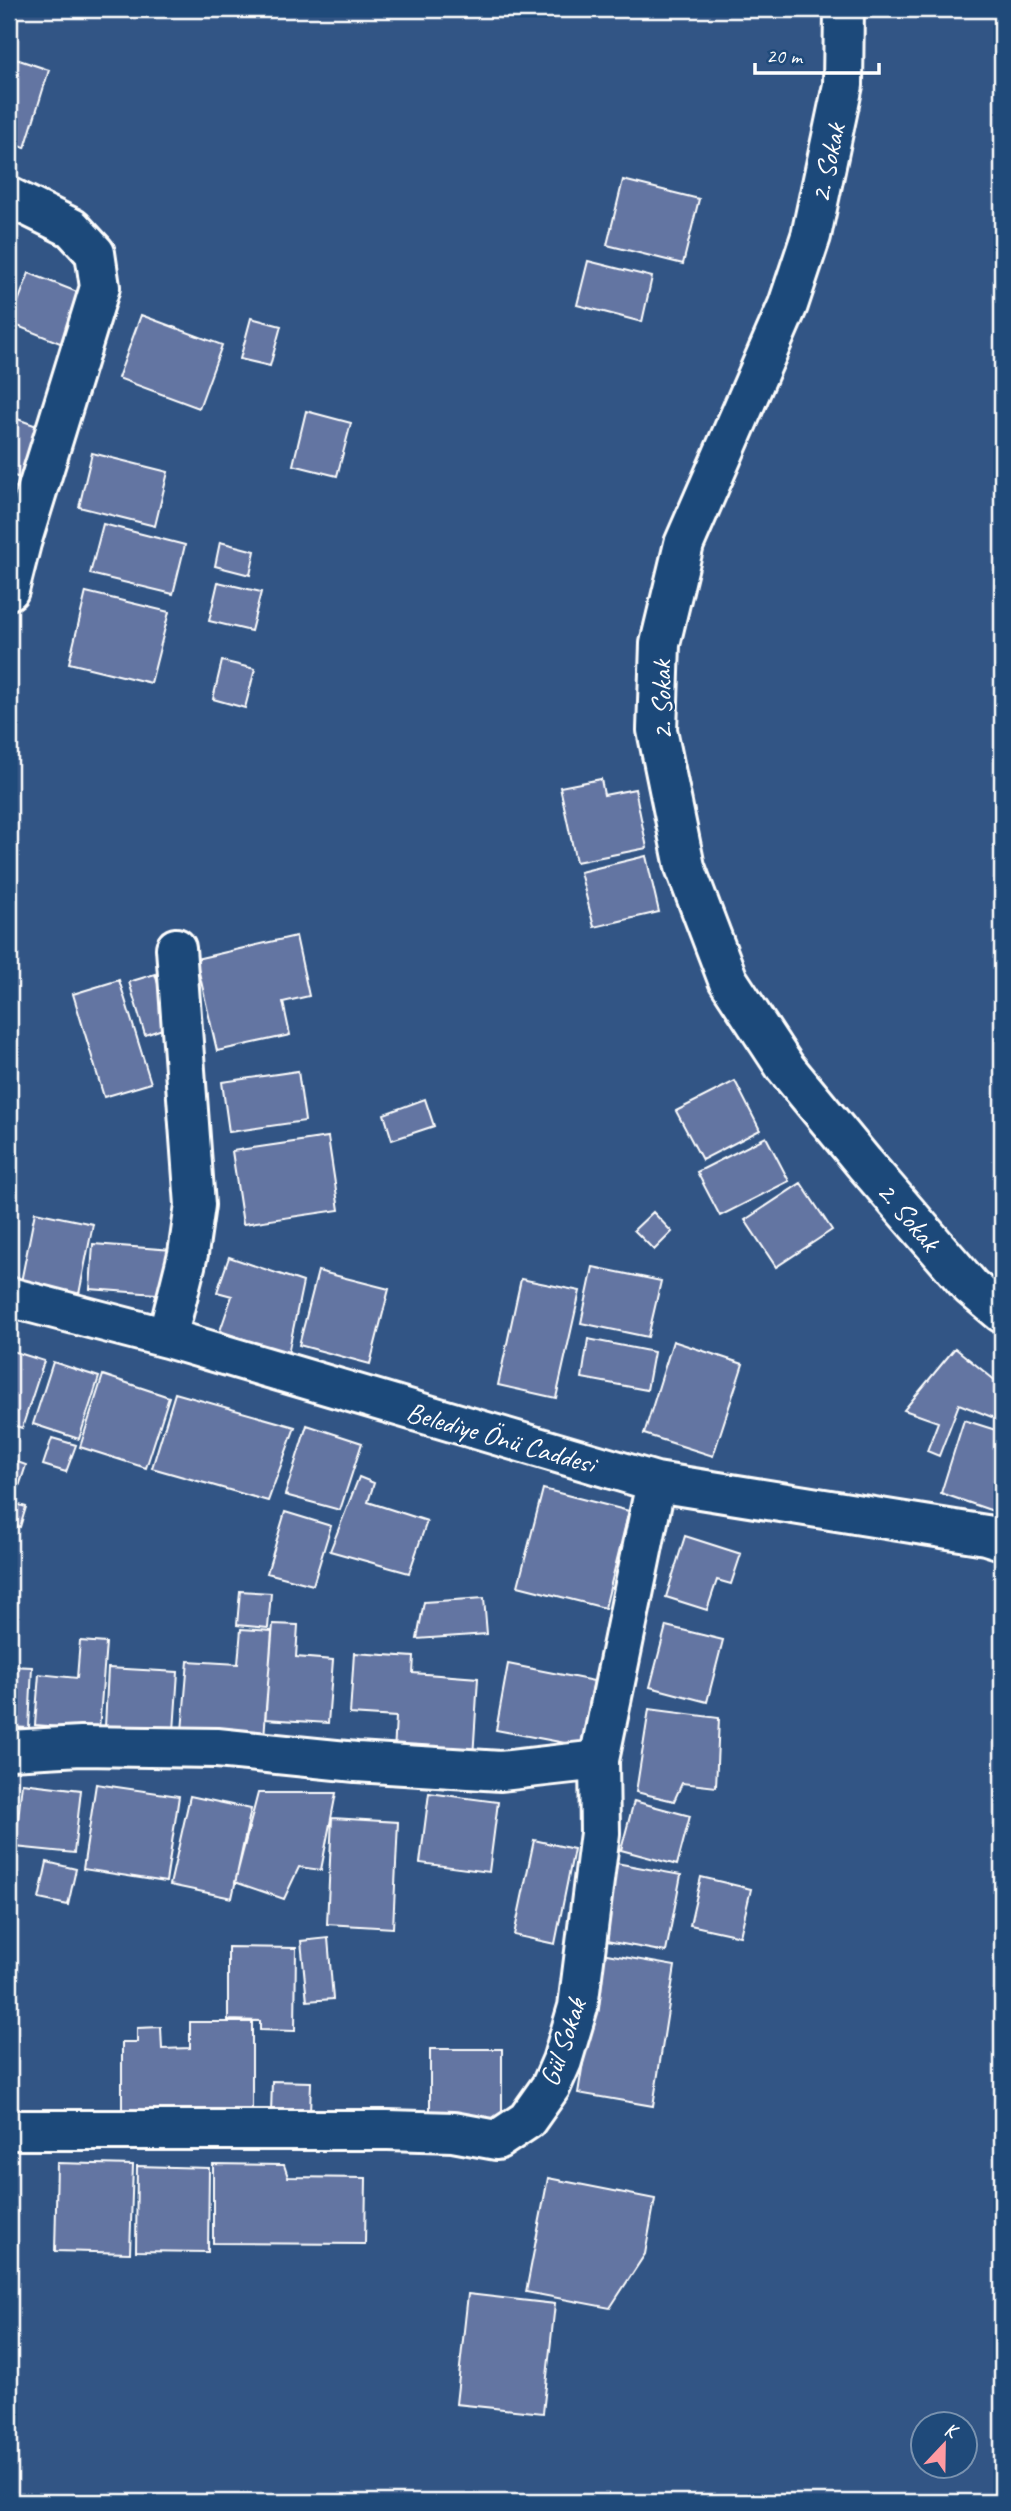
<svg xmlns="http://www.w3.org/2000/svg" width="1011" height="2511" font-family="Caveat,sans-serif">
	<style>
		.building { fill: #6375a2; stroke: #fff; stroke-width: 2 }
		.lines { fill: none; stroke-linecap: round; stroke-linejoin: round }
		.minor-casing { stroke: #fff; stroke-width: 44 }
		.minor { stroke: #1f4a7a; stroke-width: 38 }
		.labels { text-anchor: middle; stroke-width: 5; stroke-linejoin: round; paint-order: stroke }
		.street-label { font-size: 28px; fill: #fff; stroke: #1f4a7a }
	</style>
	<rect width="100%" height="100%" fill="#325585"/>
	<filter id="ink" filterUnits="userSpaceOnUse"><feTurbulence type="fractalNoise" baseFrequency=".0143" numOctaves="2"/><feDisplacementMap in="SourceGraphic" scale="14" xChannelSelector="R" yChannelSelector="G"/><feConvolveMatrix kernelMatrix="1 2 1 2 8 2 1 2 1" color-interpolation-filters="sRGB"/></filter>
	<g filter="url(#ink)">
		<!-- building -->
		<path class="building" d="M16 59 49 70 25 148 9 143V83Z
			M623 180 699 199 683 264 607 245Z
			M588 261 652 277 642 322 577 305Z
			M29 273 90 297 70 347 10 323Z
			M141 315 222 345 199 408 118 378Z
			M251 318 281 326 270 366 240 359Z
			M306 411 351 423 337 476 293 465Z
			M9 416 51 431 33 483 9 474Z
			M92 453 168 472 155 526 79 507Z
			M9 485 29 492 9 549Z
			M103 524 185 545 173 594 90 574Z
			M220 542 255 551 250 575 215 566Z
			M218 582 261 592 251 631 209 621Z
			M86 592 169 612 151 683 69 663Z
			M222 661 255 669 245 708 213 699Z
			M601 779 604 795 635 789 647 848 576 862 560 787Z
			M646 856 659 912 594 927 580 872Z
			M296 936 309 996 283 1002 290 1035 217 1051 196 959Z
			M155 974 171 1026 145 1035 129 982Z
			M119 980 151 1083 104 1097 73 994Z
			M298 1071 305 1121 229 1132 222 1082Z
			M735 1081 760 1130 702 1160 676 1111Z
			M425 1099 434 1126 392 1140 384 1114Z
			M328 1137 339 1210 243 1224 232 1151Z
			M766 1137 789 1181 720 1216 697 1172Z
			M801 1183 832 1230 776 1267 745 1220Z
			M35 1212 93 1224 79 1294 21 1282Z
			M653 1212 672 1232 654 1250 634 1230Z
			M93 1244 173 1250 170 1295 90 1289Z
			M229 1257 303 1282 288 1354 220 1331 232 1296 217 1292Z
			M593 1267 661 1281 648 1337 581 1323Z
			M318 1271 389 1289 370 1364 299 1345Z
			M521 1279 580 1291 556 1398 498 1385Z
			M588 1339 654 1352 647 1390 582 1378Z
			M673 1341 743 1364 713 1456 644 1434Z
			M955 1348 1002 1386V1421L959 1404 939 1456 927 1451 938 1422 904 1410Z
			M9 1350 44 1361 22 1428 9 1424Z
			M53 1362 99 1377 79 1439 33 1424Z
			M103 1375 169 1397 146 1468 80 1447Z
			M175 1393 295 1427 268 1501 152 1468Z
			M964 1420 1002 1432V1514L941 1493Z
			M307 1425 362 1443 340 1510 285 1495Z
			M52 1438 76 1445 66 1472 43 1465Z
			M9 1459 26 1465 16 1496 9 1493Z
			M359 1477 374 1483 368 1502 427 1521 409 1573 330 1551Z
			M543 1489 629 1511 605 1608 518 1586Z
			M9 1502 26 1507 20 1527 9 1524Z
			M285 1512 331 1526 313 1585 267 1573Z
			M685 1536 741 1554 731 1584 717 1580 707 1610 666 1597Z
			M240 1591 271 1593 268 1628 237 1625Z
			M484 1598 487 1634 417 1639 424 1602Z
			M273 1624 298 1625 296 1657 333 1660 328 1723 265 1719Z
			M666 1626 723 1640 707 1702 650 1687Z
			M241 1629 272 1631 264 1738 182 1731 188 1661 238 1664Z
			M80 1641 106 1643 99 1730 35 1725 39 1674 77 1678Z
			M354 1653 414 1657 413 1673 478 1678 473 1758 394 1753 396 1717 350 1714Z
			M508 1664 594 1681 581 1746 496 1730Z
			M9 1666 32 1667 29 1728 9 1727Z
			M108 1668 178 1672 174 1731 105 1727Z
			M649 1709 719 1718 716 1787 682 1783 674 1801 636 1792Z
			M22 1783 81 1790 74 1853 15 1847Z
			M96 1784 179 1796 166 1882 83 1869Z
			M258 1793H336L321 1870 299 1867 284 1899 235 1882Z
			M429 1793 498 1802 489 1872 420 1863Z
			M190 1796 251 1809 232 1898 170 1885Z
			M634 1801 690 1816 677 1865 621 1850Z
			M332 1818 398 1822 393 1928 327 1924Z
			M534 1840 574 1849 555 1944 514 1935Z
			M47 1862 76 1869 68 1905 39 1899Z
			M616 1863 681 1875 666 1952 601 1940Z
			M701 1877 751 1889 740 1936 690 1925Z
			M328 1938 333 1999 307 2001 301 1941Z
			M228 1947 296 1948 295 2031 260 2030V2021L228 2020Z
			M601 1953 675 1966 653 2106 578 2093Z
			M190 2022H252V2117L122 2118V2042H137V2028L161 2027 162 2049 190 2048Z
			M430 2049H502V2118H430Z
			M272 2081 311 2082 310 2114 271 2113Z
			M57 2163 133 2165 130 2253 55 2251Z
			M213 2164 284 2165 288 2177 366 2178 365 2244 213 2243Z
			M137 2166 209 2168 208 2252 136 2251Z
			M548 2178 655 2199 645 2254 610 2308 526 2292Z
			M468 2294 555 2304 543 2413 456 2404Z"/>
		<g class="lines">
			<defs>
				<path id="minor" d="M844 9 843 85 811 236 788 305 684 544 660 644 657 730 685 867 728 980 785 1067 864 1163 971 1287 1002 1313
					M9 197 72 228 95 253 100 287 21 543 9 590
					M9 1297 167 1338 656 1482 986 1535 1002 1540
					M167 1338 188 1254 195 1205 176 948
					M9 1750 81 1746 217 1748 356 1762 501 1771 599 1760
					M9 2130H388L453 2132 497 2140 527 2120 551 2086 562 2061 578 2007 600 1833 599 1760 656 1482"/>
			</defs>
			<!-- minor casing -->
			<use href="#minor" class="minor-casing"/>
			<!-- minor -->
			<use href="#minor" class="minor"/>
		</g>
	</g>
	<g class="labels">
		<!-- street labels -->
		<g class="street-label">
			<text transform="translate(827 163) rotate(-78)" y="10">2. Sokak</text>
			<text transform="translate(661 700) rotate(-91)" y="10">2. Sokak</text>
			<text transform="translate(909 1216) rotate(50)" y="10">2. Sokak</text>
			<text transform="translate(501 1437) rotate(16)" y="10">Belediye Önü Caddesi</text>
			<text transform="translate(562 2042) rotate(-71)" y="10">Gül Sokak</text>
		</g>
	</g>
	<!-- margin -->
	<rect width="1011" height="2511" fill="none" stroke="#1f4a7a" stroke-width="35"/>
	<rect x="18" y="18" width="976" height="2476" fill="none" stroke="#fff" stroke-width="2.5" filter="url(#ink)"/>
	<!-- north arrow -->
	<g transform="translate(944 2445) rotate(22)"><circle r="33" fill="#1f4a7a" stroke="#7992af" stroke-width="2"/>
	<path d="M0-5L12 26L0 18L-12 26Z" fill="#ff9aa2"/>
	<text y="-10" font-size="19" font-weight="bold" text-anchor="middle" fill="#ffffff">K</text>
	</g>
	<!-- scale -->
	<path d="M755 63v10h124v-10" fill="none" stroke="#ffffff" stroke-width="3.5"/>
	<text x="766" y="63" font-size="21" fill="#ffffff" stroke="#1f4a7a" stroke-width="5" paint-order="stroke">20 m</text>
</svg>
